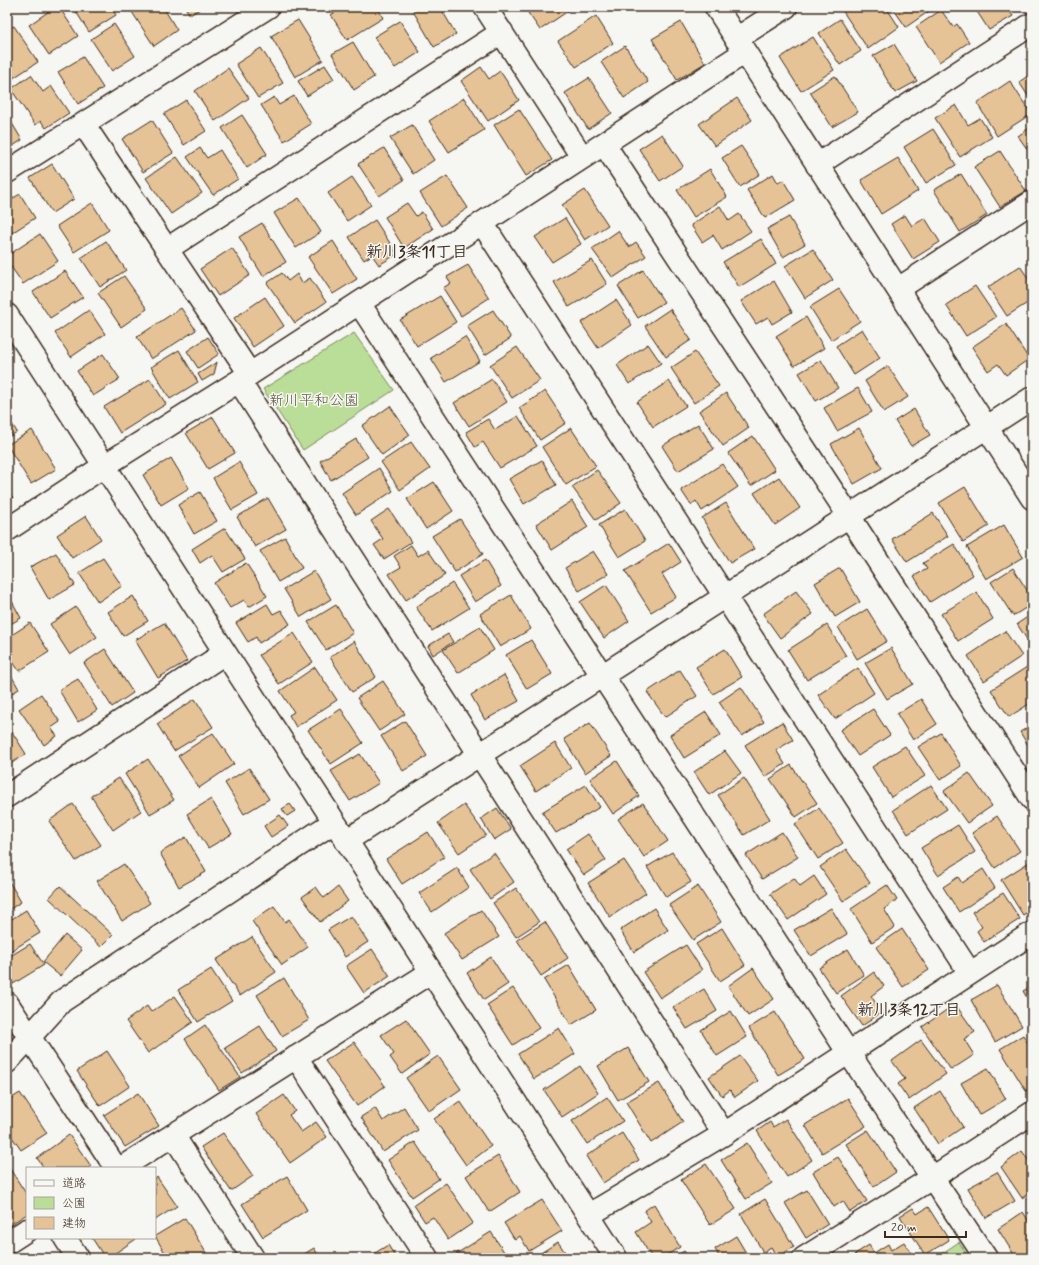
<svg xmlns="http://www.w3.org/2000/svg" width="1039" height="1265" font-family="Mynerve,'Klee One',sans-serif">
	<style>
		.green { fill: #bade98; stroke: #7a845b }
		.building { fill: #e5c397; stroke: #3b2a1e }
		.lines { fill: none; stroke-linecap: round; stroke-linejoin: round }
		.street-casing { stroke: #3b2a1e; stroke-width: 25 }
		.street { stroke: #f6f6f2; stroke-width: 22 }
		.labels { text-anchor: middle; stroke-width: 3; stroke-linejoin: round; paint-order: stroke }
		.park-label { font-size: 15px; fill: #5b573c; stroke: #f6f6f2 }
		.neighbourhood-label { font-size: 16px; font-weight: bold; fill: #3b2a1e; stroke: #f6f6f2 }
	</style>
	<rect width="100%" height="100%" fill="#f6f6f2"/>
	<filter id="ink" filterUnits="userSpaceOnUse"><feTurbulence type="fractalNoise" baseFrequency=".025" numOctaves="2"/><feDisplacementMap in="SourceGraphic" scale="8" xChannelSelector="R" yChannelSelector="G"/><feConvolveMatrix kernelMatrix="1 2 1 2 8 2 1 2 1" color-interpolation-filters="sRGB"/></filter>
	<g filter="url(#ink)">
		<!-- green -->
		<path class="green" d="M354 333 394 390 303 450 263 389Z
			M959 1242 969 1258H935Z"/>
		<!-- building -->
		<path class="building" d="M55 7H59L78 36 49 55 29 25Z
			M73 7H111L116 15 89 32Z
			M141 7H163L177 30 154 46 132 12Z
			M185 7H203L190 15Z
			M343 7H377L383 18 347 40 331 15Z
			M420 7H440L456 34 434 47 413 11Z
			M524 7H574L540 30Z
			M840 7H858L859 8 860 7H886L899 27 868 49Z
			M892 7H935L906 27Z
			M974 7H1007L1013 16 989 30Z
			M941 10 953 27 957 24 969 42 939 62 916 27Z
			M596 16 613 43 576 67 558 41Z
			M840 19 861 51 840 65 819 33Z
			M298 20 323 60 295 77 271 36Z
			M400 21 420 52 395 68 374 37Z
			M681 22 705 63 677 80 652 39Z
			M114 24 135 56 112 71 91 39Z
			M14 26 38 62 7 82V30Z
			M813 37 834 70 801 91 780 58Z
			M353 42 374 77 354 90 332 54Z
			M894 44 917 81 895 93 873 56Z
			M625 46 648 82 624 98 601 62Z
			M261 48 283 83 258 98 236 64Z
			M83 57 103 88 78 104 58 72Z
			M325 65 334 79 307 96 298 81Z
			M481 67 489 79 500 71 519 100 488 121 461 81Z
			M228 68 249 98 215 121 195 91Z
			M1032 73V102L1019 82Z
			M31 75 43 92 51 86 69 113 46 128 41 121 35 125 11 89Z
			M835 76 858 112 832 127 810 92Z
			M589 78 612 113 588 129 565 93Z
			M1010 81 1031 114 997 136 977 103Z
			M294 96 311 124 284 141 261 105 274 97 279 105Z
			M464 98 484 130 449 152 429 121Z
			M737 98 752 120 715 146 699 124Z
			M186 100 206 131 184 145 164 114Z
			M956 105 968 125 980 118 992 137 960 157 935 118Z
			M519 109 552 160 526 176 494 125Z
			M7 115 22 140 7 150Z
			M242 115 267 154 247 168 222 128Z
			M152 120 173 153 143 172 122 139Z
			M412 125 434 160 413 174 390 138Z
			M1032 126V156L1018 136Z
			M933 129 956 165 926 183 904 147Z
			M662 134 683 166 660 181 639 149Z
			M741 146 760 174 740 187 722 158Z
			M200 148 207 158 220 150 238 179 213 195 187 157Z
			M384 148 404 180 379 196 358 164Z
			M1000 151 1026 191 1000 207 974 167Z
			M177 157 202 193 171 214 146 178Z
			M898 158 918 191 881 214 861 180Z
			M52 164 74 199 52 213 30 178Z
			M710 169 727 197 694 217 677 190Z
			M773 174 778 183 783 180 795 200 765 218 747 190Z
			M961 174 987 215 960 232 934 190Z
			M447 176 468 208 441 226 420 193Z
			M352 177 371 205 347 221 328 193Z
			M585 190 608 225 585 240 562 205Z
			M20 194 35 218 7 236V202Z
			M299 198 321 232 296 248 274 213Z
			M92 203 109 230 74 252 57 226Z
			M407 203 416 216 422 212 433 229 404 248 385 217Z
			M720 206 729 221 739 214 751 231 722 250 713 235 702 242 691 225Z
			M905 215 912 226 925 218 940 242 913 259 891 224Z
			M789 217 805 244 783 257 767 229Z
			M565 218 581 244 552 262 535 237Z
			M375 220 397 254 379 265 372 255 364 260 349 237Z
			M262 223 286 262 263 276 239 237Z
			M618 231 629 247 636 242 646 256 613 278 592 249Z
			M40 234 58 261 23 284 7 261V256Z
			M761 239 776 264 739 287 723 262Z
			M106 241 126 270 100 287 81 258Z
			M333 241 357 279 333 294 308 257Z
			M232 248 250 275 218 296 200 269Z
			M813 249 833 280 805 298 785 266Z
			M592 260 607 284 569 307 554 282Z
			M468 265 489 298 461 316 443 288 451 283 447 277Z
			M1020 266 1032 284V300L1007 316 988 287Z
			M643 270 664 302 638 318 618 286Z
			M65 271 83 297 50 318 33 292Z
			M282 273 288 281 297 274 302 283 310 278 326 302 295 323 267 283Z
			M124 276 147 309 121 327 98 293Z
			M774 281 792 312 772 324 768 317 756 324 741 301Z
			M975 286 996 317 966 336 946 305Z
			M839 289 860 321 831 340 810 307Z
			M440 296 456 322 417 346 400 320Z
			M265 297 284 326 253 347 234 318Z
			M616 300 632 325 598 348 581 323Z
			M181 308 196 330 151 359 137 337Z
			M670 309 691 340 666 357 645 326Z
			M89 310 105 334 71 357 55 333Z
			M493 310 511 338 485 355 467 326Z
			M1032 315V325L1028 318Z
			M806 317 824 348 794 366 776 336Z
			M1006 324 1029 359 1006 375 998 364 988 371 972 347Z
			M862 329 880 358 854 375 836 346Z
			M208 337 219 354 198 368 187 351Z
			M465 337 480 361 446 382 431 358Z
			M648 344 661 363 629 384 617 365Z
			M517 347 540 380 512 398 490 365Z
			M179 350 198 382 170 399 151 367Z
			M695 352 719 386 694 403 671 368Z
			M103 354 120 379 93 396 77 371Z
			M821 360 838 388 816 401 799 373Z
			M217 362 214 374 202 381 198 374Z
			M888 366 908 397 884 412 865 381Z
			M150 379 166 404 120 433 104 407Z
			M492 379 507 402 469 426 454 403Z
			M669 381 686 406 653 427 637 402Z
			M858 388 872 412 837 431 824 408Z
			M545 391 566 423 540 440 519 408Z
			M726 393 749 428 723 446 699 411Z
			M390 406 410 435 382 455 362 426Z
			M914 409 930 435 911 446 895 421Z
			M7 416 17 432 7 438Z
			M518 416 537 446 500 468 483 442 475 447 466 432 488 419 495 430Z
			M213 417 235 453 208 469 186 433Z
			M698 424 714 449 678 471 662 446Z
			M571 428 596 466 566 485 542 447Z
			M859 428 882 468 854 484 831 444Z
			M32 430 56 469 31 484 7 445Z
			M753 436 775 470 751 486 728 453Z
			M356 439 368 457 331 480 320 461Z
			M411 442 430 469 400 490 381 462Z
			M171 458 189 488 161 505 143 475Z
			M542 460 556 485 524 504 509 479Z
			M239 462 258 495 232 510 213 478Z
			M722 464 738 487 702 511 696 501 691 505 681 490Z
			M379 468 393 491 356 515 342 493Z
			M597 470 621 503 596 520 572 487Z
			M779 477 800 508 775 525 754 493Z
			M434 482 453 511 426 529 407 499Z
			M965 487 989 526 963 542 939 503Z
			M7 489 13 498 7 502Z
			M200 492 217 521 194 534 178 505Z
			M268 498 286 529 255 547 237 517Z
			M572 501 588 527 552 550 536 524Z
			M726 503 754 549 730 563 702 518Z
			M389 509 411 542 384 559 374 545 383 539 371 521Z
			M625 509 645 541 619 557 599 525Z
			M933 513 948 536 907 562 892 539Z
			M86 516 101 539 72 558 57 535Z
			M460 519 483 554 455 572 432 536Z
			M1004 525 1023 557 986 579 967 547Z
			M225 528 245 559 223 572 212 555 200 563 192 549Z
			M285 537 302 568 278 582 260 551Z
			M669 543 681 562 662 574 676 597 651 612 625 571Z
			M954 544 973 575 930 602 914 576 927 569 923 563Z
			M411 545 418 556 428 550 445 575 406 600 389 574 401 567 394 556Z
			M593 551 608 574 579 591 565 568Z
			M56 553 75 585 49 600 30 567Z
			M103 558 122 586 98 602 79 573Z
			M485 560 501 586 475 602 459 576Z
			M246 563 267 596 249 607 244 600 230 608 214 583Z
			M840 568 860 602 835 617 815 583Z
			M1013 568 1032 598V604L1013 616 991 582Z
			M314 571 331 599 301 617 284 589Z
			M452 583 469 608 432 631 416 607Z
			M606 585 629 621 604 638 580 602Z
			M796 591 813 614 780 638 763 614Z
			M7 592 21 618 7 626Z
			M977 592 993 619 958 641 941 614Z
			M511 595 531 629 500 647 480 614Z
			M133 596 148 621 123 636 108 612Z
			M267 604 273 614 281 610 290 624 259 643 256 637 248 642 236 623Z
			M336 605 353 633 326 650 308 622Z
			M76 607 97 637 70 655 50 624Z
			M867 609 887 641 857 659 838 627Z
			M1032 614V647L1017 624Z
			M30 623 49 652 19 671 7 653V638Z
			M164 623 187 661 158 678 135 640Z
			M827 625 846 656 807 680 788 650Z
			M480 627 494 650 458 673 443 650Z
			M1005 631 1022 656 984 681 968 656Z
			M294 633 313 662 279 684 259 655Z
			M448 634 453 642 433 655 428 646Z
			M531 640 552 674 527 689 506 655Z
			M354 641 376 677 352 692 330 657Z
			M891 648 913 684 887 699 865 663Z
			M105 649 133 693 112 707 84 663Z
			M725 649 742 677 713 694 696 667Z
			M315 667 337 700 296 727 289 715 294 712 280 691Z
			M1027 667 1032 675V702L1009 717 991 690Z
			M7 668 19 689 7 696Z
			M858 668 874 693 835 719 818 695Z
			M680 670 697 696 665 717 647 692Z
			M504 675 519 701 485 720 471 695Z
			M78 679 97 710 78 722 59 690Z
			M383 681 405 714 379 731 357 698Z
			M741 687 764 722 742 736 719 702Z
			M41 694 60 722 51 728 57 736 44 745 19 709Z
			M195 699 213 727 174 751 157 724Z
			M921 699 937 724 913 740 897 714Z
			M341 709 363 743 331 764 308 730Z
			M873 709 890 735 858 756 840 730Z
			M706 712 721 735 684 758 670 735Z
			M405 721 427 756 403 771 381 736Z
			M782 722 793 740 776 750 785 764 765 777 745 745Z
			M590 723 611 756 585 773 564 739Z
			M7 724 26 754 7 766Z
			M1032 725V752L1020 732Z
			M213 733 234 764 199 788 178 756Z
			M941 733 961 766 940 780 918 747Z
			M555 743 571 768 536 791 520 766Z
			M905 746 925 776 891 797 872 767Z
			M725 751 741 773 709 795 694 772Z
			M360 754 379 783 350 801 331 771Z
			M148 759 174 800 150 814 125 774Z
			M617 761 639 796 613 814 590 779Z
			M791 765 817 803 796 817 770 779Z
			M249 768 269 799 244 814 225 783Z
			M969 773 992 806 967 823 944 791Z
			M119 778 141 811 113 830 91 796Z
			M744 778 770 819 744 835 718 795Z
			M586 785 600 807 556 833 542 812Z
			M931 785 947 809 908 834 893 810Z
			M211 799 232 834 208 848 187 814Z
			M643 803 668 841 644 857 618 819Z
			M73 804 101 845 76 861 49 821Z
			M290 804 295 811 287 816 282 809Z
			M464 805 486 835 459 853 438 823Z
			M497 808 511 829 494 840 481 819Z
			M819 808 843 843 818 859 795 824Z
			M280 815 288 826 271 837 264 826Z
			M997 816 1020 851 995 868 972 833Z
			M958 825 975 852 938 875 921 848Z
			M428 832 444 857 402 884 386 859Z
			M782 832 798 857 762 879 746 855Z
			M588 834 606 860 584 875 566 849Z
			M186 837 206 872 179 887 160 853Z
			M846 849 870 883 843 901 820 867Z
			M672 852 691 882 666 897 647 867Z
			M494 853 514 882 490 899 470 869Z
			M624 860 646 893 610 917 588 883Z
			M1031 861 1032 863V909L1023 915 1001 880Z
			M124 864 150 903 122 921 97 881Z
			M457 868 469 887 432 912 419 893Z
			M983 869 995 888 959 912 943 887 958 877 962 883Z
			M814 876 826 894 788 920 770 894 794 878 800 886Z
			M7 878 21 902 7 911Z
			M887 885 897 900 884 909 895 927 872 942 851 909Z
			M60 886 113 935 101 947 49 898Z
			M698 886 721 922 693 940 669 905Z
			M316 887 324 898 338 887 348 901 320 922 302 897Z
			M516 888 539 922 516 937 493 903Z
			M1003 893 1020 919 984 942 977 931 982 927 972 912Z
			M274 906 285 922 289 919 308 947 282 965 252 921Z
			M654 908 668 930 634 952 620 930Z
			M831 908 847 934 811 956 794 930Z
			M26 910 40 933 9 952 7 949V922Z
			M481 910 499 937 462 960 444 933Z
			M351 916 368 942 345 957 328 930Z
			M545 922 568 958 541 976 517 940Z
			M722 928 745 965 720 981 696 944Z
			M902 929 929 970 903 987 876 947Z
			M65 935 82 950 60 976 43 962Z
			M252 937 276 972 240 996 216 960Z
			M30 944 44 965 13 984 7 974V958Z
			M686 945 702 970 660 998 643 972Z
			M372 949 390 976 364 993 346 966Z
			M848 949 864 975 836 993 819 968Z
			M491 957 508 984 484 1000 467 973Z
			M569 965 596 1010 571 1025 544 980Z
			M753 968 774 999 748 1016 728 986Z
			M211 969 232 1001 198 1022 178 990Z
			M874 972 884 986 871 996 882 1012 862 1026 841 996Z
			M284 978 309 1020 282 1036 257 995Z
			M997 985 1022 1026 995 1042 971 1000Z
			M1032 986V1001L1030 1003 1023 991Z
			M513 988 539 1028 513 1045 487 1005Z
			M704 989 717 1011 687 1029 673 1007Z
			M175 996 193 1022 148 1053 126 1021 147 1006 151 1012Z
			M955 1004 975 1032 964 1039 974 1055 951 1070 922 1027Z
			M731 1011 747 1037 717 1056 701 1030Z
			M775 1012 805 1059 778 1075 749 1028Z
			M406 1019 430 1054 402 1074 390 1057 394 1054 381 1035Z
			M205 1025 240 1077 219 1090 185 1039Z
			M260 1026 276 1051 242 1073 225 1048Z
			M559 1028 575 1054 534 1079 518 1054Z
			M1023 1035 1032 1050V1087L1026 1091 1000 1049Z
			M921 1040 946 1074 909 1100 898 1084 905 1079 892 1061Z
			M354 1042 385 1086 357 1106 325 1061Z
			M628 1048 649 1082 618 1100 598 1066Z
			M107 1051 130 1086 100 1106 77 1071Z
			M438 1056 461 1089 429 1111 406 1078Z
			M740 1056 758 1081 735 1097 730 1090 722 1096 709 1077Z
			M580 1066 598 1093 562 1117 544 1090Z
			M988 1068 1006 1099 979 1115 961 1083Z
			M659 1083 683 1122 651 1143 626 1102Z
			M940 1091 963 1127 938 1144 914 1108Z
			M20 1093 47 1133 21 1150 7 1130V1101Z
			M138 1093 159 1126 125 1147 104 1115Z
			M284 1095 295 1111 289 1115 301 1132 316 1122 327 1137 290 1163 256 1114Z
			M607 1097 623 1121 587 1144 572 1121Z
			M848 1098 866 1126 822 1153 805 1125Z
			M460 1101 491 1146 466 1165 434 1119Z
			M404 1107 418 1130 383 1152 361 1117 375 1108 383 1121Z
			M786 1119 812 1160 787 1177 757 1131 770 1122 773 1127Z
			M868 1130 896 1172 874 1187 846 1144Z
			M223 1133 253 1176 231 1191 201 1147Z
			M622 1133 639 1160 603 1183 586 1156Z
			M69 1135 91 1166 88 1168H44L37 1158Z
			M415 1142 439 1179 412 1197 388 1160Z
			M747 1143 772 1183 746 1199 721 1160Z
			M1022 1151 1032 1165V1191L1022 1198 1001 1167Z
			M498 1156 520 1192 489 1212 466 1176Z
			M838 1157 867 1201 850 1212 843 1201 834 1207 813 1172Z
			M706 1164 736 1209 710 1225 681 1180Z
			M10 1169 27 1195V1214L11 1224 7 1218V1171Z
			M997 1172 1015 1201 986 1218 968 1188Z
			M287 1176 307 1210 263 1237 242 1204Z
			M157 1177 177 1206 155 1220V1179Z
			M446 1183 473 1223 448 1240 433 1217 425 1222 414 1205Z
			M807 1190 828 1224 806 1238 785 1203Z
			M765 1199 794 1247 777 1257 771 1247 763 1252 741 1214Z
			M542 1200 562 1231 529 1251 520 1236 515 1240 504 1223Z
			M654 1204 680 1247 662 1258H652L636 1232 651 1222 644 1211Z
			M928 1207 949 1240 925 1255 900 1216 913 1208 917 1214Z
			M1023 1212 1032 1226V1254L1026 1258H1016L998 1229Z
			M185 1218 208 1256 204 1258H168L155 1236Z
			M491 1232 508 1258H459L456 1254Z
			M736 1236 749 1258H720L715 1249Z
			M92 1238H135L136 1239 108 1258H105Z
			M558 1242 569 1258H533Z
			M904 1242 914 1258H857L855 1254 869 1245 874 1253 888 1244 891 1250Z
			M388 1245 396 1258H367Z
			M314 1248 320 1258H298Z
			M684 1251 689 1258H673Z
			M38 1253 42 1258H30Z"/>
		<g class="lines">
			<defs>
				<path id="street" d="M485 7 582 157
					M716 7 1032 498
					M736 39 786 7
					M84 125 250 374
					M604 144 849 516 1032 799
					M817 165 1032 24
					M7 172 268 7
					M482 223 970 973
					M167 249 502 32
					M898 289 1032 202
					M359 303 848 1052 986 1258
					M7 315 616 1258
					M239 381 724 1134
					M7 530 104 466 250 374 745 52
					M7 796 225 653
					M346 841 1032 398
					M7 1003 116 1168
					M296 1057 427 1258
					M7 1062 62 1001 334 822
					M173 1135 253 1258
					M121 1168 431 972
					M589 1215 724 1134 1032 933
					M65 1238 78 1258
					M7 1243 27 1230
					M804 1258 932 1178 1032 1113"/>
			</defs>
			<!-- street casing -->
			<use href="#street" class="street-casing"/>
			<!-- street -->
			<use href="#street" class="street"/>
		</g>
	</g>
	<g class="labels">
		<!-- park labels -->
		<g class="park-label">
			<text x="314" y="405">新川平和公園</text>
		</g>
		<!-- neighbourhood labels -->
		<g class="neighbourhood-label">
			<text x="417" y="257">新川3条11丁目</text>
			<text x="909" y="1015">新川3条12丁目</text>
		</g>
	</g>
	<!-- margin -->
	<rect width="1039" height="1265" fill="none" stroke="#f6f6f2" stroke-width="24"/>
	<rect x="12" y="12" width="1015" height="1241" fill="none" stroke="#3b2a1e" stroke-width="1.5" filter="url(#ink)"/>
	<!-- legend -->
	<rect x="26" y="1167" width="130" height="72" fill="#f6f6f2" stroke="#aba49d"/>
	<rect x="34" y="1180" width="20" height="6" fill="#f6f6f2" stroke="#aba49d"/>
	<text x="62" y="1187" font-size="12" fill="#3b2a1e">道路</text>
	<rect x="34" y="1197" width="20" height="12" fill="#bade98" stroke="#aba49d"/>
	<text x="62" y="1207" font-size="12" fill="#3b2a1e">公園</text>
	<rect x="34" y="1217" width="20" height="12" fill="#e5c397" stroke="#aba49d"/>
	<text x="62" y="1227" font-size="12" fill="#3b2a1e">建物</text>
	<!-- scale -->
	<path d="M885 1231v6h81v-6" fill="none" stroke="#3b2a1e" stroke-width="2"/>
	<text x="891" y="1231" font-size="12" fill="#3b2a1e" stroke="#f6f6f2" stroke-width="3" paint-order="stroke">20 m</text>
</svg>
